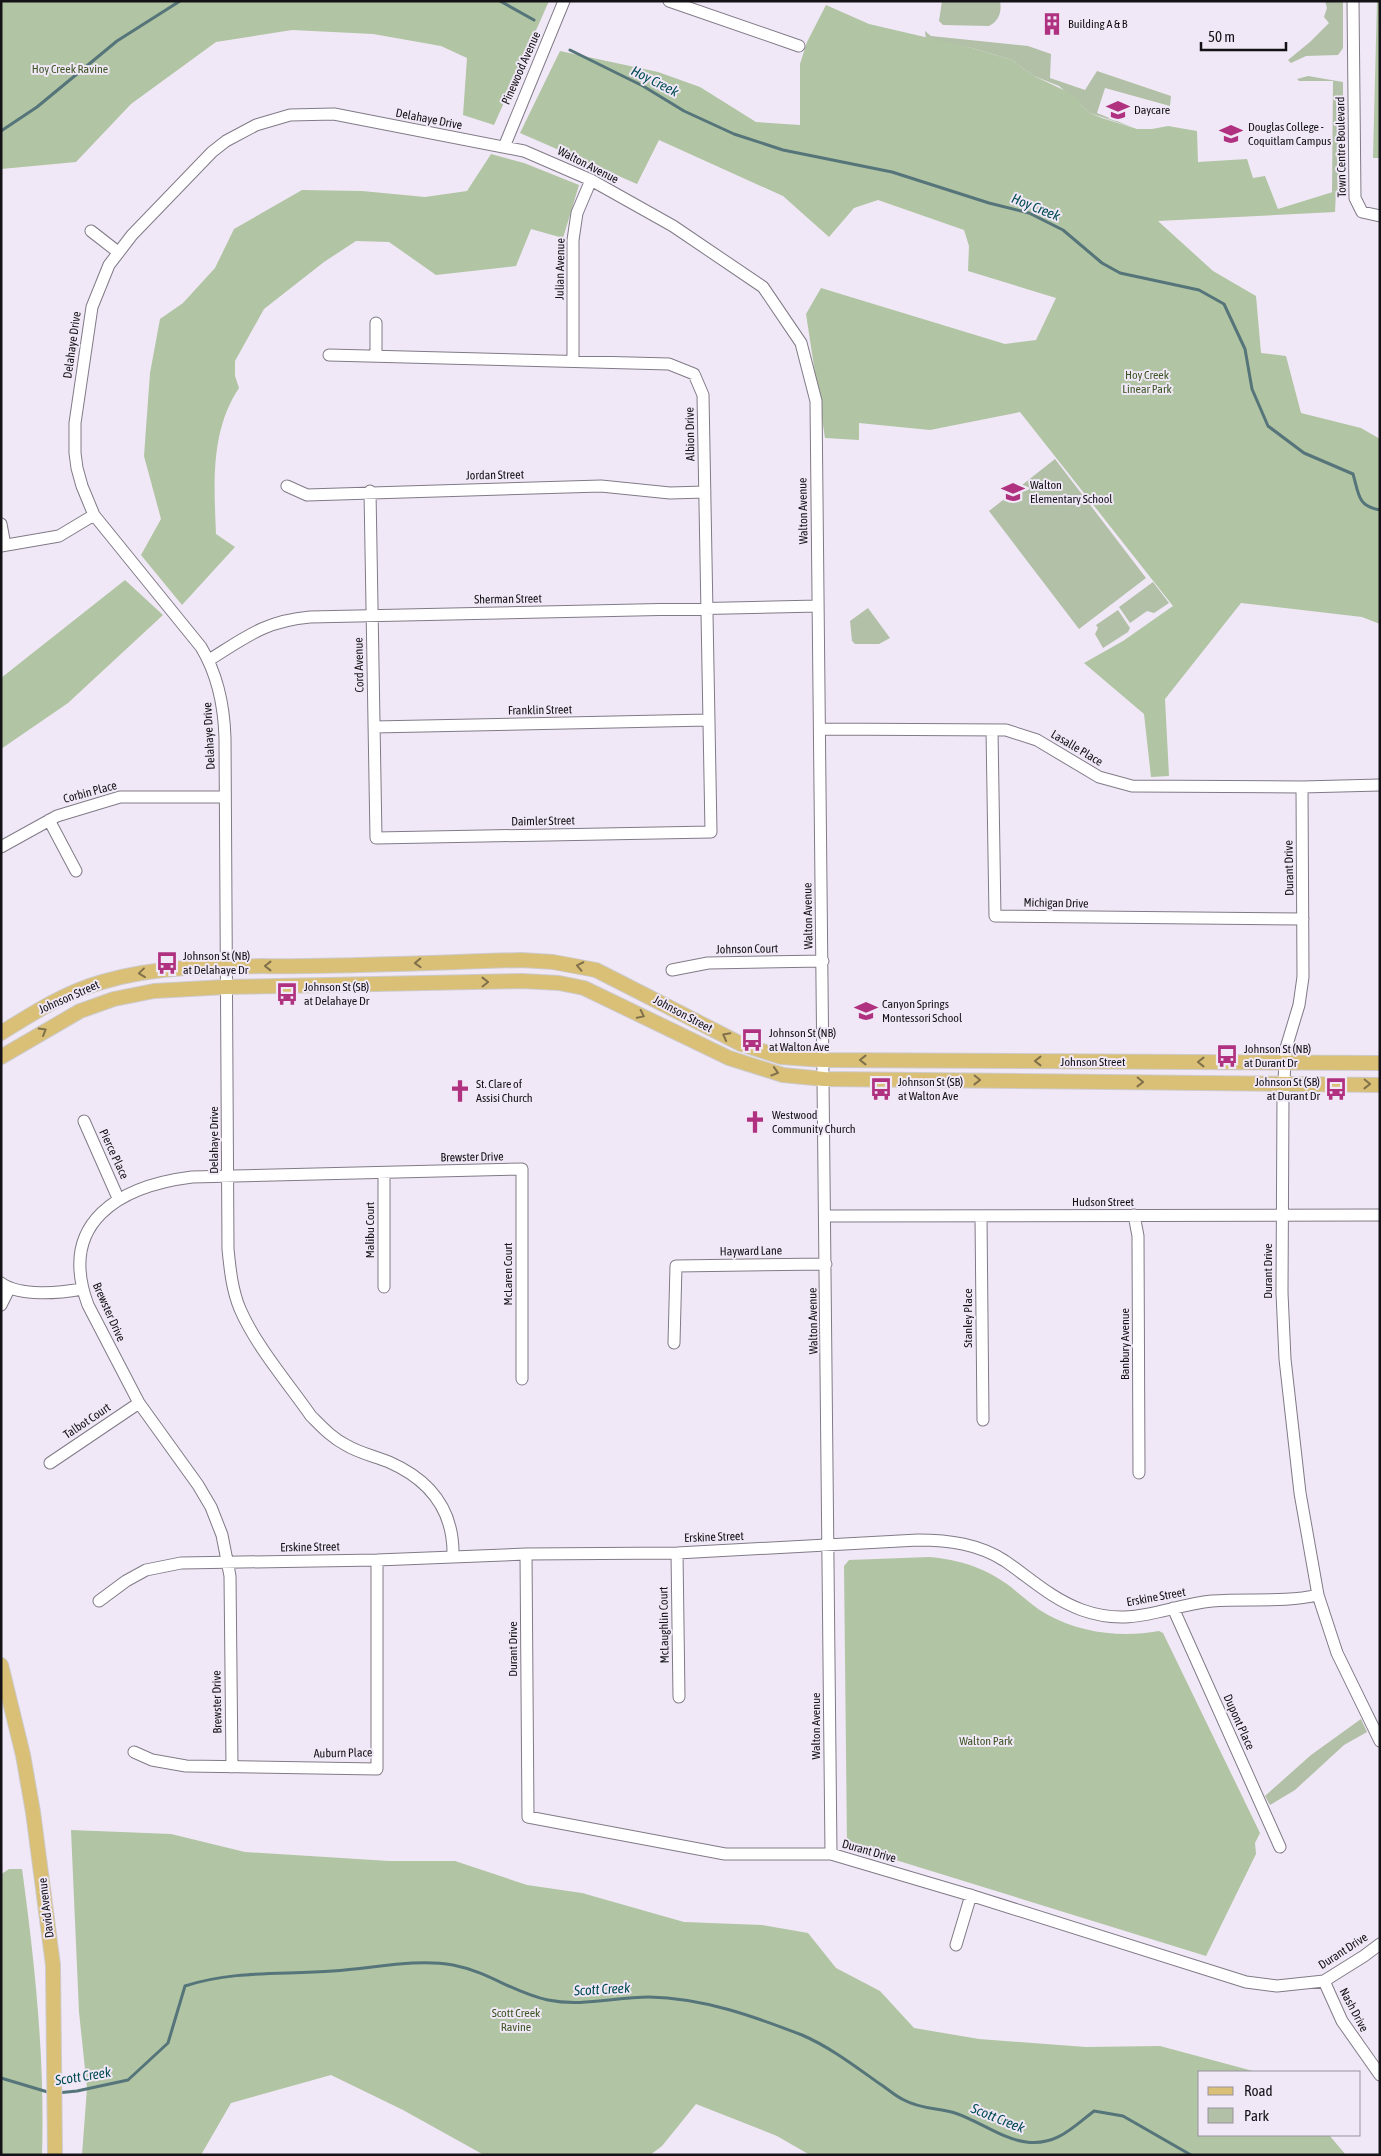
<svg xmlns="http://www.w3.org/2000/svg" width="1381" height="2156" font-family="'Asap Condensed',sans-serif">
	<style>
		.green { fill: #b1c0a6 }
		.forest { fill: #b1c4a3 }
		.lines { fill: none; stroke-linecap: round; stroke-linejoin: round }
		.stream { stroke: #55757a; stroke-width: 3 }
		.minor-casing { stroke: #817a87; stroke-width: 13 }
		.major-casing { stroke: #cccbcc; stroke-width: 16 }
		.minor { stroke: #fff; stroke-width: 11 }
		.major { stroke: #dabf76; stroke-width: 14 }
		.oneway { stroke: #81714b }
		.labels { text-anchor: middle; stroke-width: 4; stroke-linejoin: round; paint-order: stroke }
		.poi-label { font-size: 12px; fill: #151217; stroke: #f0e8f6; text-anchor: start }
		.street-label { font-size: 12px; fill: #151217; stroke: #f0e8f6 }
		.park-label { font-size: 12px; fill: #3c5524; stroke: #f0e8f6 }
		.water-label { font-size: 14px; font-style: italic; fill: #034c54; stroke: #f0e8f6 }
	</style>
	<rect width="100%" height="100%" fill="#f0e8f6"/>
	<!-- green -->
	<path class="green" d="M942 1H1000C1002 12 999 21 989 26L943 25 939 21Z
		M1325 1H1343V48L1338 55 1306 56 1291 63 1288 60 1310 42 1329 23 1324 17 1327 8Z
		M925 31 931 36 1028 46 1051 54 1050 78 1085 90 1097 71 1171 96 1170 106 1105 88 1097 113 1134 128 1090 113 1059 86 1034 76 1012 60 972 48 926 39Z
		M1308 76 1343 82V190L1332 192 1333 81H1299L1297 79Z
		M1055 459 1146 578 1079 629 989 511Z
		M1153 582 1169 603 1154 613 1147 611 1130 623 1119 607Z
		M868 608 890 638 879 644H855L852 641 850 621Z
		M1118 610 1130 628 1128 632 1103 648 1095 634 1098 628 1096 625Z
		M1361 1719 1367 1732 1344 1745 1295 1790 1270 1805 1265 1796 1311 1755Z"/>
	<!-- forest -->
	<path class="forest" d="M1 1H549L494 125 463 115 467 58 441 46 373 34 292 30 216 42 131 104 76 162 1 169Z
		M1377 1H1380V158H1373Z
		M826 5 869 24 972 48 1012 60 1034 76 1070 93 1079 99 1081 105 1090 113 1102 118 1137 129H1152L1168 126 1197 131 1198 162 1247 159 1253 178 1265 176 1278 209 1336 191 1335 212 1158 221 1213 271 1256 296 1261 353 1286 356 1301 413 1361 428 1380 439V624L1362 617 1241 603 1165 699 1169 776 1151 777 1144 714 1084 663 1123 641 1173 606 1020 412 930 430 859 423V440L825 438 806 314 821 288 1005 344 1036 340 1056 298 968 271 969 246 964 230 878 200 854 208 829 237 783 196 659 140 637 184 520 133 560 51 658 72 700 87 756 122 800 125V64L807 42Z
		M491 154 524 163 579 185 563 238 531 229 516 266 436 275 389 242 356 241 324 262 264 309 235 361V376L239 388C210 431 214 485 216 534L235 547 182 605 141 555 161 519 144 456 150 373 160 319 183 303 215 268 234 229 302 190 362 191 425 197 467 191Z
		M125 580 163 615 68 703 1 749V678Z
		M929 1557C961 1560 986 1568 1011 1587 1023 1597 1034 1607 1048 1615 1082 1633 1121 1638 1159 1631L1163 1633 1260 1833 1255 1843 1256 1854 1206 1956 847 1845 844 1566 849 1560Z
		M71 1830 171 1834 245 1852 389 1861H455L527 1885 582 1893 684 1922 762 1925 808 1933 836 1968 880 1991 914 2028 979 2039 1086 2047 1160 2046 1253 2071 1200 2072V2135H1329L1346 2155H810L777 2136 696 2104 662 2146 650 2155H484L403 2110 331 2075 231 2103 201 2155H82L87 2088 79 2012Z
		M9 1869H22C35 1964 45 2059 42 2155H1V1877L3 1873Z"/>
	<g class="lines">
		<!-- stream -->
		<path class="stream" d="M500 1 534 20
			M570 50 643 86 684 111 734 134 783 150 892 172 989 203 1029 213 1063 230 1102 263 1120 273 1199 290 1224 304 1245 349 1252 389 1268 426 1304 453 1353 474C1359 494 1357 506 1380 510
			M1 131 37 107 117 41 180 1
			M1 2078 51 2093
			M57 2093 77 2091 128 2080 168 2043 185 1986C234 1970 283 1975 333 1971 372 1969 414 1958 453 1965 489 1972 514 1993 548 2000 582 2007 615 1997 649 1997 703 1998 753 2016 802 2035 830 2047 856 2067 880 2084 888 2089 895 2096 904 2100 920 2109 938 2108 955 2113 979 2121 1002 2139 1026 2142 1056 2146 1072 2128 1094 2111L1123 2116 1191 2155"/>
		<defs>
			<path id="minor" d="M669 1 799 46
				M1353 1 1355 198 1362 212 1380 216
				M504 147 564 1
				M91 231 118 252
				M376 323V356
				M329 355 669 364 694 374 703 395 711 832 376 838 370 491
				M573 361V240L577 213 591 180
				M287 486 307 495 601 486 670 493 705 492
				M1 524 5 545
				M1 546 59 536 94 515
				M209 660C246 637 265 621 310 617L818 606
				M374 727 708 720
				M820 729 1006 730 1037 740 1099 777 1132 786 1302 787 1380 785
				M992 730 995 916 1303 919
				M1302 787 1303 977 1299 1005 1286 1048 1283 1095 1282 1293 1285 1359 1300 1493 1318 1595 1337 1653 1380 1741
				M49 820 76 871
				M1 847 57 816 120 797H225
				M672 970 708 963 823 961
				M84 1121 118 1198
				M1134 1215 1138 1236 1139 1473
				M826 1216 1380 1215
				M981 1216 983 1420
				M1 1283C20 1297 60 1293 82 1289
				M384 1287V1173
				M1 1305 9 1289
				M674 1343 676 1266 826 1264
				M50 1463 139 1403
				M677 1553 679 1697
				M526 1554 528 1817 725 1854H831L973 1896 1246 1982 1277 1986 1324 1981 1364 1956 1380 1944
				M453 1556C454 1510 430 1480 389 1462 374 1456 359 1453 346 1445 332 1438 322 1427 311 1416 288 1383 256 1346 240 1309 232 1290 230 1269 228 1249L225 738C224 705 218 675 201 647L94 515 82 486 77 468 75 453V423L92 307 109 265 132 235 212 152 226 141 256 125 290 115 334 114 524 151 591 180 673 226 763 287 801 343 816 401 831 1854
				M99 1601 126 1581 146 1570 181 1563 377 1560 526 1554 677 1553 918 1540C949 1540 979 1544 1005 1561 1031 1579 1052 1599 1082 1610 1132 1628 1165 1606 1212 1601 1248 1598 1283 1603 1318 1595
				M1173 1608 1280 1847
				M134 1752 152 1760 186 1766 377 1769V1560
				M232 1767 230 1576 222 1535 211 1507 198 1485 139 1403 88 1305C57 1222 120 1186 192 1177L522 1169V1379
				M956 1945 971 1895
				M1324 1981 1342 2021 1380 2075"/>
			<path id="major" d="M1 1033C33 1013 66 992 102 982 168 962 241 967 309 966 380 965 451 962 521 960L553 962 596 970 741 1044 781 1057 823 1060 1380 1063
				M1 1057 80 1011 114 999 154 991 226 987 522 981 559 983 584 988 729 1058 783 1075 824 1079 1380 1085
				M1 1665 23 1755 33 1812 53 1965 55 2155"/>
		</defs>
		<!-- minor casing -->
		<use href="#minor" class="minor-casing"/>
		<!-- major casing -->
		<use href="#major" class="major-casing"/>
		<!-- minor -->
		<use href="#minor" class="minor"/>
		<!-- major -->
		<use href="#major" class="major"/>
	</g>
	<!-- one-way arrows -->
	<defs><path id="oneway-chevron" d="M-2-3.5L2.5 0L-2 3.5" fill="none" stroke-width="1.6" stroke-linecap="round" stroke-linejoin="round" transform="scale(1.25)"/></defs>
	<g class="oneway">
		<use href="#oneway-chevron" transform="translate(418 963) rotate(178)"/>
		<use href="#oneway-chevron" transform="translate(268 966) rotate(180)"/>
		<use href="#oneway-chevron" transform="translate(580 966) rotate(-168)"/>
		<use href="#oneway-chevron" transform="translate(142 973) rotate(173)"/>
		<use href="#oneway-chevron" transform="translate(485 982) rotate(-1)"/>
		<use href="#oneway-chevron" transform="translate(641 1015) rotate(26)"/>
		<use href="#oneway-chevron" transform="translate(43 1031) rotate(-30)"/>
		<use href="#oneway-chevron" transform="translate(726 1036) rotate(-152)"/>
		<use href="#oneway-chevron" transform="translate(863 1060) rotate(-180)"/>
		<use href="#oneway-chevron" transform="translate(1038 1061) rotate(-180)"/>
		<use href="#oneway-chevron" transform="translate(1201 1062) rotate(-180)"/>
		<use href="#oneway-chevron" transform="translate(775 1072) rotate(17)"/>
		<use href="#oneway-chevron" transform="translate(977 1080) rotate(1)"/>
		<use href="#oneway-chevron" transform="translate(1140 1082) rotate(1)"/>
		<use href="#oneway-chevron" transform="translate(1367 1084) rotate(1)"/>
	</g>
	<!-- icons -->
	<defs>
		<symbol id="building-bare" viewBox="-9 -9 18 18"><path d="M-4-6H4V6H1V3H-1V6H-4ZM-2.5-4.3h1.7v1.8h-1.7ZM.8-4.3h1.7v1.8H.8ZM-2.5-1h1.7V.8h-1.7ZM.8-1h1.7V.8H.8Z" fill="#af3180" stroke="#f0e8f6" stroke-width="2.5" paint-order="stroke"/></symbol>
		<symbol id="school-bare" viewBox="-9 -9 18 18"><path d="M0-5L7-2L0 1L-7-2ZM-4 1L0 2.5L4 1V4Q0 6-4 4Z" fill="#af3180" stroke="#f0e8f6" stroke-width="2.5" paint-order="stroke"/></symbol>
		<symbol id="university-bare" viewBox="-9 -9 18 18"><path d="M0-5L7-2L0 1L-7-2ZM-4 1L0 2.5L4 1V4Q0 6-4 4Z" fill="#af3180" stroke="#f0e8f6" stroke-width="2.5" paint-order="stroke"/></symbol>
		<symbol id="bus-bare" viewBox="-9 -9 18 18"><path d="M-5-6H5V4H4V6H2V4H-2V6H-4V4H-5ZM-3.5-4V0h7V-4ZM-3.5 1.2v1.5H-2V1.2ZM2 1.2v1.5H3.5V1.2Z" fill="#af3180" stroke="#f0e8f6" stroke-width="2.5" paint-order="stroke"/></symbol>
		<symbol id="church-bare" viewBox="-9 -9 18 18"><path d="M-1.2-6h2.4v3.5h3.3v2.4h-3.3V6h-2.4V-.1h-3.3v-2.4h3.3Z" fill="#af3180" stroke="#f0e8f6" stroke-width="2.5" paint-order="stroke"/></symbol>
	</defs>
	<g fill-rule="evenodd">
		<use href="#building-bare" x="1036" y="8" width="32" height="32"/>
		<use href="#school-bare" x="1102" y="94" width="32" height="32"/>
		<use href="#university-bare" x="1215" y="118" width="32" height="32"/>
		<use href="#school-bare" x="997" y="476" width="32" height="32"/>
		<use href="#bus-bare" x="151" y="947" width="32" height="32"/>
		<use href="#bus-bare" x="271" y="978" width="32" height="32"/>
		<use href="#school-bare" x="850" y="995" width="32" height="32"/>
		<use href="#bus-bare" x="736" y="1024" width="32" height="32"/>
		<use href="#bus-bare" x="1211" y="1040" width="32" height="32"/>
		<use href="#bus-bare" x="865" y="1073" width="32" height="32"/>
		<use href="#bus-bare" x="1320" y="1073" width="32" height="32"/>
		<use href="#church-bare" x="444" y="1075" width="32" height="32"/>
		<use href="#church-bare" x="739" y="1106" width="32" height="32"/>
	</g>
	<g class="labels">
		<!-- poi labels -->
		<g class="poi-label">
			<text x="1068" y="28">Building A &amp; B</text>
			<text x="1134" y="114">Daycare</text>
			<text x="1248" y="131">Douglas College -<tspan x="1248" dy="14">Coquitlam Campus</tspan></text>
			<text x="1030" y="489">Walton<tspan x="1030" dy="14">Elementary School</tspan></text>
			<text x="183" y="960">Johnson St (NB)<tspan x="183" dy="14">at Delahaye Dr</tspan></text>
			<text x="304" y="991">Johnson St (SB)<tspan x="304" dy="14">at Delahaye Dr</tspan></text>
			<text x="882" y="1008">Canyon Springs<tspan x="882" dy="14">Montessori School</tspan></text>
			<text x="769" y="1037">Johnson St (NB)<tspan x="769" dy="14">at Walton Ave</tspan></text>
			<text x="1244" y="1053">Johnson St (NB)<tspan x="1244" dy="14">at Durant Dr</tspan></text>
			<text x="898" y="1086">Johnson St (SB)<tspan x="898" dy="14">at Walton Ave</tspan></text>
			<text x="1320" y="1086" text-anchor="end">Johnson St (SB)<tspan x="1320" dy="14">at Durant Dr</tspan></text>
			<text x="476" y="1088">St. Clare of<tspan x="476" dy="14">Assisi Church</tspan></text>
			<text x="772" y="1119">Westwood<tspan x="772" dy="14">Community Church</tspan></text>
		</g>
		<!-- street labels -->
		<g class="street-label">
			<text transform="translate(521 68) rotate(-66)" y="4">Pinewood Avenue</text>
			<text transform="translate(429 119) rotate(11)" y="4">Delahaye Drive</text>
			<text transform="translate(1341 147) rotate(-91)" y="4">Town Centre Boulevard</text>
			<text transform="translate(588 165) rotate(27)" y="4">Walton Avenue</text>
			<text transform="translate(560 269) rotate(-89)" y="4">Julian Avenue</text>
			<text transform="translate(72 345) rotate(-82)" y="4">Delahaye Drive</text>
			<text transform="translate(690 434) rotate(-91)" y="4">Albion Drive</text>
			<text transform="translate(495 475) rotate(-1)" y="4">Jordan Street</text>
			<text transform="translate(803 511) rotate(-91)" y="4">Walton Avenue</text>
			<text transform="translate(508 599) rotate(-1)" y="4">Sherman Street</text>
			<text transform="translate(359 665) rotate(-91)" y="4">Cord Avenue</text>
			<text transform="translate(540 710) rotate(-1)" y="4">Franklin Street</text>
			<text transform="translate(209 736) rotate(-93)" y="4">Delahaye Drive</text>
			<text transform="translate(1077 748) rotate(31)" y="4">Lasalle Place</text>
			<text transform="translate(90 792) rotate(-15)" y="4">Corbin Place</text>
			<text transform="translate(543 821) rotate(-1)" y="4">Daimler Street</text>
			<text transform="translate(1289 868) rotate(-91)" y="4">Durant Drive</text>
			<text transform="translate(1056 903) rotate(1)" y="4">Michigan Drive</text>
			<text transform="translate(808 916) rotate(-91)" y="4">Walton Avenue</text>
			<text transform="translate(747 949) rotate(-1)" y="4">Johnson Court</text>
			<text transform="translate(69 997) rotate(-24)" y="4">Johnson Street</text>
			<text transform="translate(683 1014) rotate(28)" y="4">Johnson Street</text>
			<text x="1093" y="1066">Johnson Street</text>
			<text transform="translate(214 1140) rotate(-90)" y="4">Delahaye Drive</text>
			<text transform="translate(114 1154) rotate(65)" y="4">Pierce Place</text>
			<text transform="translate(472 1157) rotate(-1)" y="4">Brewster Drive</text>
			<text x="1103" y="1206">Hudson Street</text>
			<text transform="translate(370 1230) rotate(-90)" y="4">Malibu Court</text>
			<text transform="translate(751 1251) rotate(-1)" y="4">Hayward Lane</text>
			<text transform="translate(1268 1271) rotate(-90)" y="4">Durant Drive</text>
			<text transform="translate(508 1274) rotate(-90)" y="4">McLaren Court</text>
			<text transform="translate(109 1312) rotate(66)" y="4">Brewster Drive</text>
			<text transform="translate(968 1318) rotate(-90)" y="4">Stanley Place</text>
			<text transform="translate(813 1321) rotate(-91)" y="4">Walton Avenue</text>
			<text transform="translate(1125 1344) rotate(-90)" y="4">Banbury Avenue</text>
			<text transform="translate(87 1421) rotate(-34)" y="4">Talbot Court</text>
			<text transform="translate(714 1537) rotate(-2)" y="4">Erskine Street</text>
			<text transform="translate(310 1547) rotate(-1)" y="4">Erskine Street</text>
			<text transform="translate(1156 1597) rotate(-10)" y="4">Erskine Street</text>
			<text transform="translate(664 1625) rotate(-91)" y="4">McLaughlin Court</text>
			<text transform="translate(513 1649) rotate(-90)" y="4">Durant Drive</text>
			<text transform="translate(217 1702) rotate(-91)" y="4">Brewster Drive</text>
			<text transform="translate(1239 1722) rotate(66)" y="4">Dupont Place</text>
			<text transform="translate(816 1726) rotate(-90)" y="4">Walton Avenue</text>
			<text transform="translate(343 1753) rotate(-1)" y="4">Auburn Place</text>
			<text transform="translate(869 1851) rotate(16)" y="4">Durant Drive</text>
			<text transform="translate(46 1908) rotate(-97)" y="4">David Avenue</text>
			<text transform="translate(1343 1951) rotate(-33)" y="4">Durant Drive</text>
			<text transform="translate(1354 2010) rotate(62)" y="4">Nash Drive</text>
		</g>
		<!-- park labels -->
		<g class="park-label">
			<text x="70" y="73">Hoy Creek Ravine</text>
			<text x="1147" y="379">Hoy Creek<tspan x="1147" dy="14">Linear Park</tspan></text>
			<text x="986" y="1745">Walton Park</text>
			<text x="516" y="2017">Scott Creek<tspan x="516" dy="14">Ravine</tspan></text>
		</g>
		<!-- water labels -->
		<g class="water-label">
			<text transform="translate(655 81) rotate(27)" y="5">Hoy Creek</text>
			<text transform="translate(1036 207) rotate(22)" y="5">Hoy Creek</text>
			<text transform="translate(602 1989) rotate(-3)" y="5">Scott Creek</text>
			<text transform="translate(83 2076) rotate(-9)" y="5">Scott Creek</text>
			<text transform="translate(998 2118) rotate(22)" y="5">Scott Creek</text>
		</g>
	</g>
	<!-- border -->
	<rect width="1381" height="2156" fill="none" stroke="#151217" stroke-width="5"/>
	<!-- legend -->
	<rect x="1198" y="2071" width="162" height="65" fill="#f0e8f6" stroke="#98929d"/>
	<rect x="1208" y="2087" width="25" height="8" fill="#dabf76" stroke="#98929d"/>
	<text x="1244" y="2096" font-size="15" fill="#151217">Road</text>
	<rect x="1208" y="2108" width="25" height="15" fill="#b1c0a6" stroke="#98929d"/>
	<text x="1244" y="2121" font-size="15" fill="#151217">Park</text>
	<!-- scale -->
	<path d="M1201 42v8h85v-8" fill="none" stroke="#151217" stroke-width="2.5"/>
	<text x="1208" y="42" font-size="15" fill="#151217" stroke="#f0e8f6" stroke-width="4" paint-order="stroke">50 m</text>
</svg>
